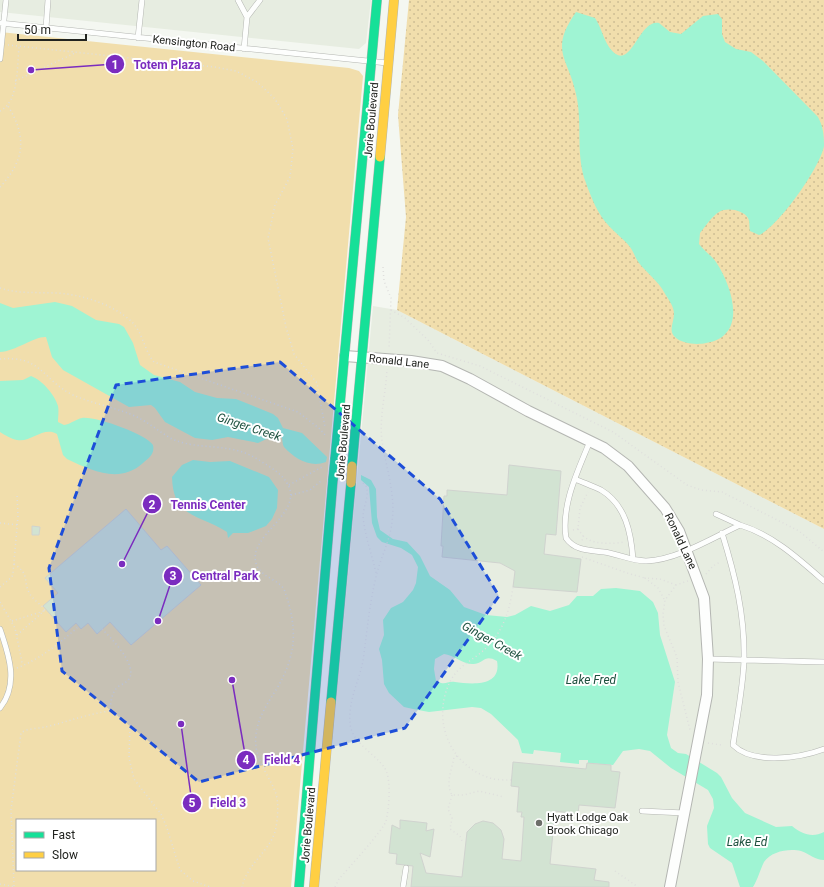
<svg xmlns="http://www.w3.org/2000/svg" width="824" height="887" font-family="Roboto,sans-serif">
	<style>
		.built { fill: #e7ede1 }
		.grass { fill: url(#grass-dots) }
		.park { fill: #f1deac; fill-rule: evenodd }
		.water { fill: #9ff4d3; fill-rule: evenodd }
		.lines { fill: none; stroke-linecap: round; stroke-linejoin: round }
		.stream { stroke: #9ff4d3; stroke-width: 2.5 }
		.building { fill: #d2e3d2; stroke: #d0d3cf }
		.lane-casing { stroke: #b4b6b2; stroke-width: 6 }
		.street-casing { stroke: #b4b6b2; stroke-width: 12 }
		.fast-casing { stroke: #b4b6b2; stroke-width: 10 }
		.slow-casing { stroke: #b4b6b2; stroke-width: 10 }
		.path { stroke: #dfdfdd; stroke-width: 1.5; stroke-dasharray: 1 3; stroke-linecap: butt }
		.lane { stroke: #fdfefd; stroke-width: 5 }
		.street { stroke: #fdfefd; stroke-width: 10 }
		.fast { stroke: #16e098; stroke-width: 9 }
		.slow { stroke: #ffcf43; stroke-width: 9 }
		.fast-bridge-casing { stroke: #b4b6b2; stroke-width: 10; stroke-linecap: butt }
		.slow-bridge-casing { stroke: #b4b6b2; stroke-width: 10; stroke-linecap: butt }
		.fast-bridge { stroke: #16e098; stroke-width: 9 }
		.slow-bridge { stroke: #ffcf43; stroke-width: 9 }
		.marked { fill: #1d4ed8; fill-opacity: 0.2; stroke: #1d4ed8; stroke-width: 3; stroke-dasharray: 8 5; stroke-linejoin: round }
		.poi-dot { fill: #6c6e69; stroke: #fff; stroke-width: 1.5 }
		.labels { text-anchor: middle; stroke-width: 4; stroke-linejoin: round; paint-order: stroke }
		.street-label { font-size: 11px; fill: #222420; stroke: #fff }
		.poi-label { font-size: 11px; fill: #222420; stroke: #fff; text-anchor: start }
		.water-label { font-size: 12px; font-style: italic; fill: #1e513f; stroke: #fff }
		.leader { fill: none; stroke: #7b2cbf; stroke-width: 1.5 }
		.callout-dot { fill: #7b2cbf; stroke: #fff; stroke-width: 1.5 }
		.mark-label { font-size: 12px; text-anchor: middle; font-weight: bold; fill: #fff }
		.callout-label { font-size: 12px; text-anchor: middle; font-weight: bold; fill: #7b2cbf; stroke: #fff; stroke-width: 4; stroke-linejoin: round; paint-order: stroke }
	</style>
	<defs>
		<pattern id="grass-dots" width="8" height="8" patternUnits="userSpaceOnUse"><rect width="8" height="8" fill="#f1deac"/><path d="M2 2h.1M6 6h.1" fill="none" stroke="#cebe94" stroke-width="1.8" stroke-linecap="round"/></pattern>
	</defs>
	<rect width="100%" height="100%" fill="#f4f7f1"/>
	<!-- built -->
	<path class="built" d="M0 0H371L366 43 359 49 0 12Z
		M373 306 397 310 824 529V887H319Z"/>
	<!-- grass -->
	<path class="grass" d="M409 0H824V529L397 310 406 217 398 115Z"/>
	<!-- park -->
	<path class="park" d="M0 32 349 68 359 71 363 76 291 887H0ZM17 820H155V870H17Z"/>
	<!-- water -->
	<path class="water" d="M576 12 595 18C601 27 603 38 609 47 631 77 637 19 659 23L670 32 681 34 703 16 718 14 722 19V34L725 42 736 49 751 52 763 61 818 117C823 126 824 135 824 146 820 168 778 227 759 235L750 231C749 226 750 222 748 218 743 210 727 207 719 212 712 216 705 227 700 233L699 244C704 251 711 255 716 262 732 286 749 336 706 343 697 345 682 344 675 337 668 331 674 322 674 314 674 306 668 299 664 292 658 281 647 273 639 263 635 258 634 252 630 247 624 239 615 233 609 226 598 215 591 197 586 183 575 155 583 123 576 94 568 57 549 51 576 12Z
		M55 302 72 306 96 320 119 324 124 327 133 343 140 365 154 375 180 382 195 392 217 398 236 399 273 414 278 418 283 428 302 433 327 457 326 462C310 468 295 459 284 447 282 444 283 439 281 435L277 434 258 443 228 437 212 440 195 438 165 422 155 408 151 405 129 407 63 370 52 357 46 337C35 336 16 351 0 352V303L13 308Z
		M31 376C42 380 55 395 58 406 59 411 58 417 58 422L64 425C71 424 76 419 82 418 95 416 146 434 153 445 155 454 149 458 143 463 120 484 92 471 67 459L63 455 57 434C43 426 31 443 17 440 11 439 5 435 0 432V381L23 380Z
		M193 460 210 462 230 461 269 477 278 490 277 508 272 519 266 526 248 533H233L228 538 227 532C200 514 173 519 172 477L182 465Z
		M361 475 371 480 376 489 377 517 380 530 393 539 407 542 420 556 430 576 450 590 464 607 486 615 507 617 515 615 531 606 550 611 569 605 577 596H593L601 589 616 588 640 591 653 602 658 613 660 635 675 682 667 735 671 748 678 753 686 754 717 773 721 777 732 798 745 813 776 827 792 826C802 834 812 838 824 832V860C815 860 810 854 801 851 790 848 771 851 764 862 760 870 758 879 753 887H740L732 863 710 848 708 844 707 826 714 808 713 799 708 790 671 768 650 751 639 749 623 751 613 765 588 763V760H579V764L560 762 561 753 534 750 533 754 522 753 518 740 491 714 481 708 472 707 429 712 413 709 404 707 389 693 384 684 382 660 379 649 384 635 383 620 391 608 403 602 413 590 416 583 418 567 412 555 401 548 382 542 377 537 372 523 369 487 361 480ZM444 654C454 655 464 665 474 664 485 663 484 654 497 661 502 688 470 684 455 682 446 681 446 686 436 681L434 669 435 659Z"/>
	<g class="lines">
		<!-- stream -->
		<path class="stream" d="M275 433 285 438"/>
	</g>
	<!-- building -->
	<path class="building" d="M509 465 561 471 556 535 546 534 544 554 581 559 577 592 513 587 515 571 500 563 442 557 443 546H441L443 512 444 496H447V490L507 495Z
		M126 509 161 550 167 546 201 585 131 645 110 622 97 634 88 623 81 629 76 623 66 632 43 606 58 593 45 578Z
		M32 526 40 527 39 535H32Z
		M513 762 586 769 587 763 611 765V771L620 772 615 808 579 805 578 814 555 811 550 864 596 869 594 880 609 882V887H411L413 866 396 864 397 854 389 853 392 825 400 829V820L427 823 426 831 434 829 430 857 420 853 426 873 462 877 467 832 475 824 483 821 493 823 501 830 504 839 502 859 521 861 524 817H521L522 812H517L519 787 511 786Z"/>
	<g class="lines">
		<defs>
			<path id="lane" d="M238 0 247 17 244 49
				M247 17 260 0
				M0 23 387 63
				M46 28 48 0
				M138 38 142 0
				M0 59 6 0
				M590 441C578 471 561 504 566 538 575 551 589 550 604 552 618 554 632 561 646 561 677 560 712 538 740 525 773 535 799 559 824 581
				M575 479C584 483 593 486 601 490 626 505 631 533 633 559
				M716 514 740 525
				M722 533C735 575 745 615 744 660 743 688 737 717 733 745 753 765 800 758 824 749
				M0 629C9 655 19 684 0 708
				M708 659 824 662
				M642 811 684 813
				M403 887 406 868"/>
			<path id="street" d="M345 356 411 361 442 366 470 379 528 411 604 448 628 466 665 508 679 531 704 598 708 659 707 695 670 887"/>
			<path id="fast" d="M335 459 377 0
				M352 466 380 157
				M331 702 351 483
				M299 887 333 479"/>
			<path id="slow" d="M380 157 394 0
				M314 887 331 702"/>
		</defs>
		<!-- lane casing -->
		<use href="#lane" class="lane-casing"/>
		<!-- street casing -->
		<use href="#street" class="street-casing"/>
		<!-- fast casing -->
		<use href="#fast" class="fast-casing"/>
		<!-- slow casing -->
		<use href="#slow" class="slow-casing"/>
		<!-- path -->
		<path class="path" d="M8 45 215 67 236 71 257 82 275 99 287 119 293 149 290 177 275 205 268 238 286 327 294 354 317 383 325 427
			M15 81 75 53
			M0 111C19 102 17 66 19 47
			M0 187C25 160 27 137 8 106
			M383 267 384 281 391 298 389 349
			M0 288C18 294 36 292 55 293 81 294 113 304 132 322 143 333 144 350 154 362L298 412 320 429 325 435
			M391 310 405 318 428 340 437 353 480 366 613 432 687 485 701 490 722 492 799 531 824 552
			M0 359C42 355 42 380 73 395 91 403 112 407 130 414 146 420 158 431 172 439 193 448 213 445 235 450 247 452 257 459 267 465 275 470 283 476 287 483 306 514 244 536 257 566 262 577 277 579 284 589 298 628 297 655 276 690 267 704 258 718 256 734 253 757 267 772 275 791 279 801 278 817 276 827 273 849 247 863 242 887
			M363 483 366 486C370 495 363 507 363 517 365 536 372 555 376 573
			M289 485 322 467
			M291 495 310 490 321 481
			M0 523 18 525
			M578 529 583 536 582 541
			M573 530 578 529 580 508 588 492
			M583 536C593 545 612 544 625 542
			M582 557 630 574 645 578
			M14 564C31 575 22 581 30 594 33 600 41 604 45 610
			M706 574 713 566 720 562
			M688 581 676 585 665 600 663 614 664 626 677 657 678 682 690 730
			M0 587 12 577 13 573 18 516 17 494
			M664 599 658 588 645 578 660 579 676 585
			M0 602 15 628 22 662 24 664
			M12 621 44 611
			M102 629C111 638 138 665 129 679 127 682 123 684 119 686 111 692 111 702 110 711L130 723 129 758 134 779 161 814 167 828 180 870 193 881 210 887
			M17 635 45 610
			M17 668C40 659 60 643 78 627
			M708 743 721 745
			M457 756 454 757C452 770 445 783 452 795H464L479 791 504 797
			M511 780C504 780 494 780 487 777 448 763 432 718 450 682 456 669 467 663 478 655 501 637 509 615 513 587
			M452 795 448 809 452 818 450 829 460 836 462 841
			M615 871 638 887
			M0 884 15 887
			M14 886 11 810 21 733C27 728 37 729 45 727 67 722 87 714 110 711
			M335 887 339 879C347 870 384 829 386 821 389 809 392 777 384 767 374 753 351 742 350 723 348 701 359 681 363 661 367 632 369 606 376 577 380 559 390 541 392 522 396 495 386 468 382 441 379 417 386 393 387 369"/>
		<!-- lane -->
		<use href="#lane" class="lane"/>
		<!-- street -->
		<use href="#street" class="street"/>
		<!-- fast -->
		<use href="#fast" class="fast"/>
		<!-- slow -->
		<use href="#slow" class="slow"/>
		<defs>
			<path id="fast-bridge" d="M333 479 335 459"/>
			<path id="slow-bridge" d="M351 483 352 466"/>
		</defs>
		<!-- fast-bridge casing -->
		<use href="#fast-bridge" class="fast-bridge-casing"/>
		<!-- slow-bridge casing -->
		<use href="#slow-bridge" class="slow-bridge-casing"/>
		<!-- fast-bridge -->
		<use href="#fast-bridge" class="fast-bridge"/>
		<!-- slow-bridge -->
		<use href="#slow-bridge" class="slow-bridge"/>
	</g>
	<!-- marked area -->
	<path class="marked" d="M280 362 440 499 499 596 405 728 199 782 62 671 49 568 116 385Z"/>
	<!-- markers -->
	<circle class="poi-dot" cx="539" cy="823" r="4"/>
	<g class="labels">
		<!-- street labels -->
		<g class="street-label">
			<text transform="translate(194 43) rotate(6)" y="4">Kensington Road</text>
			<text transform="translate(371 120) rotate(-85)" y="4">Jorie Boulevard</text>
			<text transform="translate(399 361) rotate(6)" y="4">Ronald Lane</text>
			<text transform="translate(343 442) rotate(-85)" y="4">Jorie Boulevard</text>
			<text transform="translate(681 541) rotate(65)" y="4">Ronald Lane</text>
			<text transform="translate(308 825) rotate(-85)" y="4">Jorie Boulevard</text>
		</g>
		<!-- poi labels -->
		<g class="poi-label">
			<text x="547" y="821">Hyatt Lodge Oak<tspan x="547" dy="13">Brook Chicago</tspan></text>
		</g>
		<!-- water labels -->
		<g class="water-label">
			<text transform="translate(249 427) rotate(18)" y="4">Ginger Creek</text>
			<text transform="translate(492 641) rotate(29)" y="4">Ginger Creek</text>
			<text x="591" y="684">Lake Fred</text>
			<text x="747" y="846">Lake Ed</text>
		</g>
	</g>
	<!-- callouts -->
	<path class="leader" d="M31 70L115 64M122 564L152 504M158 621L173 576M232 680L246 760M181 724L192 803"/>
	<g class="callout-dot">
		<circle cx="31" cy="70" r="4"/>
		<circle cx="122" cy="564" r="4"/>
		<circle cx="158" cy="621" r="4"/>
		<circle cx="232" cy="680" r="4"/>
		<circle cx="181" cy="724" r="4"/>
		<circle cx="115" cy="64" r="10"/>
		<circle cx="152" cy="504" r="10"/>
		<circle cx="173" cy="576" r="10"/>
		<circle cx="246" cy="760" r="10"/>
		<circle cx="192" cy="803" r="10"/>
	</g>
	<g class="mark-label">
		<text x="115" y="69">1</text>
		<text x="152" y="509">2</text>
		<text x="173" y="580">3</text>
		<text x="246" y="764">4</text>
		<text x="192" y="807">5</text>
	</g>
	<g class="callout-label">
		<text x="167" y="69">Totem Plaza</text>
		<text x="208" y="509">Tennis Center</text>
		<text x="225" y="580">Central Park</text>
		<text x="282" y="764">Field 4</text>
		<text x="228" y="807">Field 3</text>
	</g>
	<!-- legend -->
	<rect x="16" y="819" width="140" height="52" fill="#ffffff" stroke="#a7a7a6"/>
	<rect x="24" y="832" width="20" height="6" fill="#16e098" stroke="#a7a7a6"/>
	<text x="52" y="839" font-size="12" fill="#222420">Fast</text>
	<rect x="24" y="852" width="20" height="6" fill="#ffcf43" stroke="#a7a7a6"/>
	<text x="52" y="859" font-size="12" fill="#222420">Slow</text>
	<!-- scale -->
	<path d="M18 34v6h68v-6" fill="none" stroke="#222420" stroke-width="2"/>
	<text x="24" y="34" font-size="12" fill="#222420" stroke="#ffffff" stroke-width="3" paint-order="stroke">50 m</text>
</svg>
